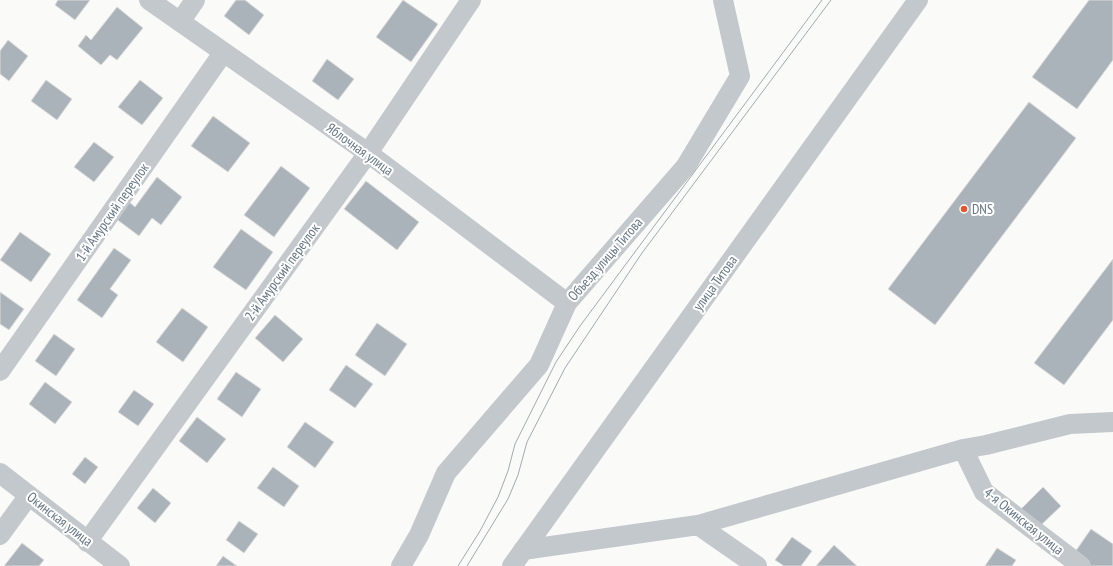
<svg xmlns="http://www.w3.org/2000/svg" width="1113" height="566" font-family="'PT Sans Narrow',sans-serif">
	<style>
		.building { fill: #aab3b9; stroke: #dcdcda }
		.lines { fill: none; stroke-linecap: round; stroke-linejoin: round }
		.minor { stroke: #c3c8cc; stroke-width: 20 }
		.tram { stroke: #a2aab0; stroke-width: 1 }
		.poi-dot { fill: #e4572e; stroke: #fff; stroke-width: 1.5 }
		.labels { text-anchor: middle; stroke-width: 4; stroke-linejoin: round; paint-order: stroke }
		.street-label { font-size: 14px; fill: #657683; stroke: #fff }
		.poi-label { font-size: 14px; fill: #657683; stroke: #fff; text-anchor: start }
	</style>
	<rect width="100%" height="100%" fill="#fafaf8"/>
	<!-- building -->
	<path class="building" d="M58 0H90L75 20 55 5Z
		M236 0H245L264 15 249 35 224 16Z
		M403 0 438 24 411 62 376 37Z
		M1089 0H1113V60L1077 109 1032 77Z
		M117 7 143 28 117 60 110 55 101 65 78 46 86 35 91 40Z
		M8 40 28 56 9 81 0 74V51Z
		M327 59 354 79 338 100 312 81Z
		M46 80 72 99 57 120 31 101Z
		M140 80 163 98 142 125 118 107Z
		M1029 102 1076 138 935 325 888 289Z
		M213 116 250 143 228 172 191 146Z
		M94 142 114 157 94 182 74 167Z
		M281 166 310 188 274 237 244 215Z
		M157 177 182 197 161 225 152 218 139 236 115 218 128 201 135 207Z
		M366 181 419 222 397 250 344 209Z
		M241 229 273 252 246 290 213 267Z
		M20 232 51 254 31 282 0 260Z
		M114 248 131 260 110 289 118 295 102 318 77 300Z
		M1113 259V320L1064 385 1034 363Z
		M0 292 24 309 9 330 0 324Z
		M182 308 208 327 183 362 156 342Z
		M275 315 303 339 283 362 255 338Z
		M377 323 407 344 385 376 355 355Z
		M54 334 75 349 56 376 35 361Z
		M346 365 373 384 355 408 329 390Z
		M236 372 261 389 242 417 217 399Z
		M45 382 72 402 55 424 29 404Z
		M134 390 154 404 138 426 118 412Z
		M197 417 226 439 207 463 179 441Z
		M305 422 334 442 315 468 287 447Z
		M85 457 98 467 85 484 72 474Z
		M273 467 299 486 284 507 257 488Z
		M1043 487 1061 506 1039 527 1021 509Z
		M153 488 171 503 155 523 137 508Z
		M239 521 258 534 244 553 226 540Z
		M1091 529 1113 544V566H1089L1073 555Z
		M792 537 812 551 801 566H784L775 560Z
		M22 543 44 560 39 566H4Z
		M834 545 857 566H816Z
		M997 548 1016 560 1012 566H985Z
		M223 556 237 566H216Z"/>
	<g class="lines">
		<!-- minor -->
		<path class="minor" d="M149 0 368 153 567 303
			M180 22 195 0
			M0 371 223 53
			M963 449 984 492 1081 566
			M0 473 120 566
			M698 525 757 566
			M0 535 29 495
			M87 542 368 153 471 0
			M523 550 698 525 963 449 986 445 1070 424 1113 422
			M401 566 419 535 446 473 539 365 567 303 686 166 740 76 723 0
			M512 566 918 0"/>
		<!-- tram -->
		<path class="tram" d="M458 566 480 531 498 497 508 471 515 444 556 362 580 326 822 0
			M467 566 508 499 518 475 527 442 565 368 642 253 831 0"/>
	</g>
	<!-- markers -->
	<circle class="poi-dot" cx="964" cy="209" r="4"/>
	<g class="labels">
		<!-- street labels -->
		<g class="street-label">
			<text transform="translate(360 149) rotate(36)" y="5">Яблочная улица</text>
			<text transform="translate(112 212) rotate(-55)" y="5">1-й Амурский переулок</text>
			<text transform="translate(605 259) rotate(-49)" y="5">Объезд улицы Титова</text>
			<text transform="translate(282 272) rotate(-54)" y="5">2-й Амурский переулок</text>
			<text transform="translate(715 283) rotate(-54)" y="5">улица Титова</text>
			<text transform="translate(60 519) rotate(38)" y="5">Окинская улица</text>
			<text transform="translate(1024 521) rotate(39)" y="5">4-я Окинская улица</text>
		</g>
		<!-- poi labels -->
		<g class="poi-label">
			<text x="972" y="214">DNS</text>
		</g>
	</g>
</svg>
